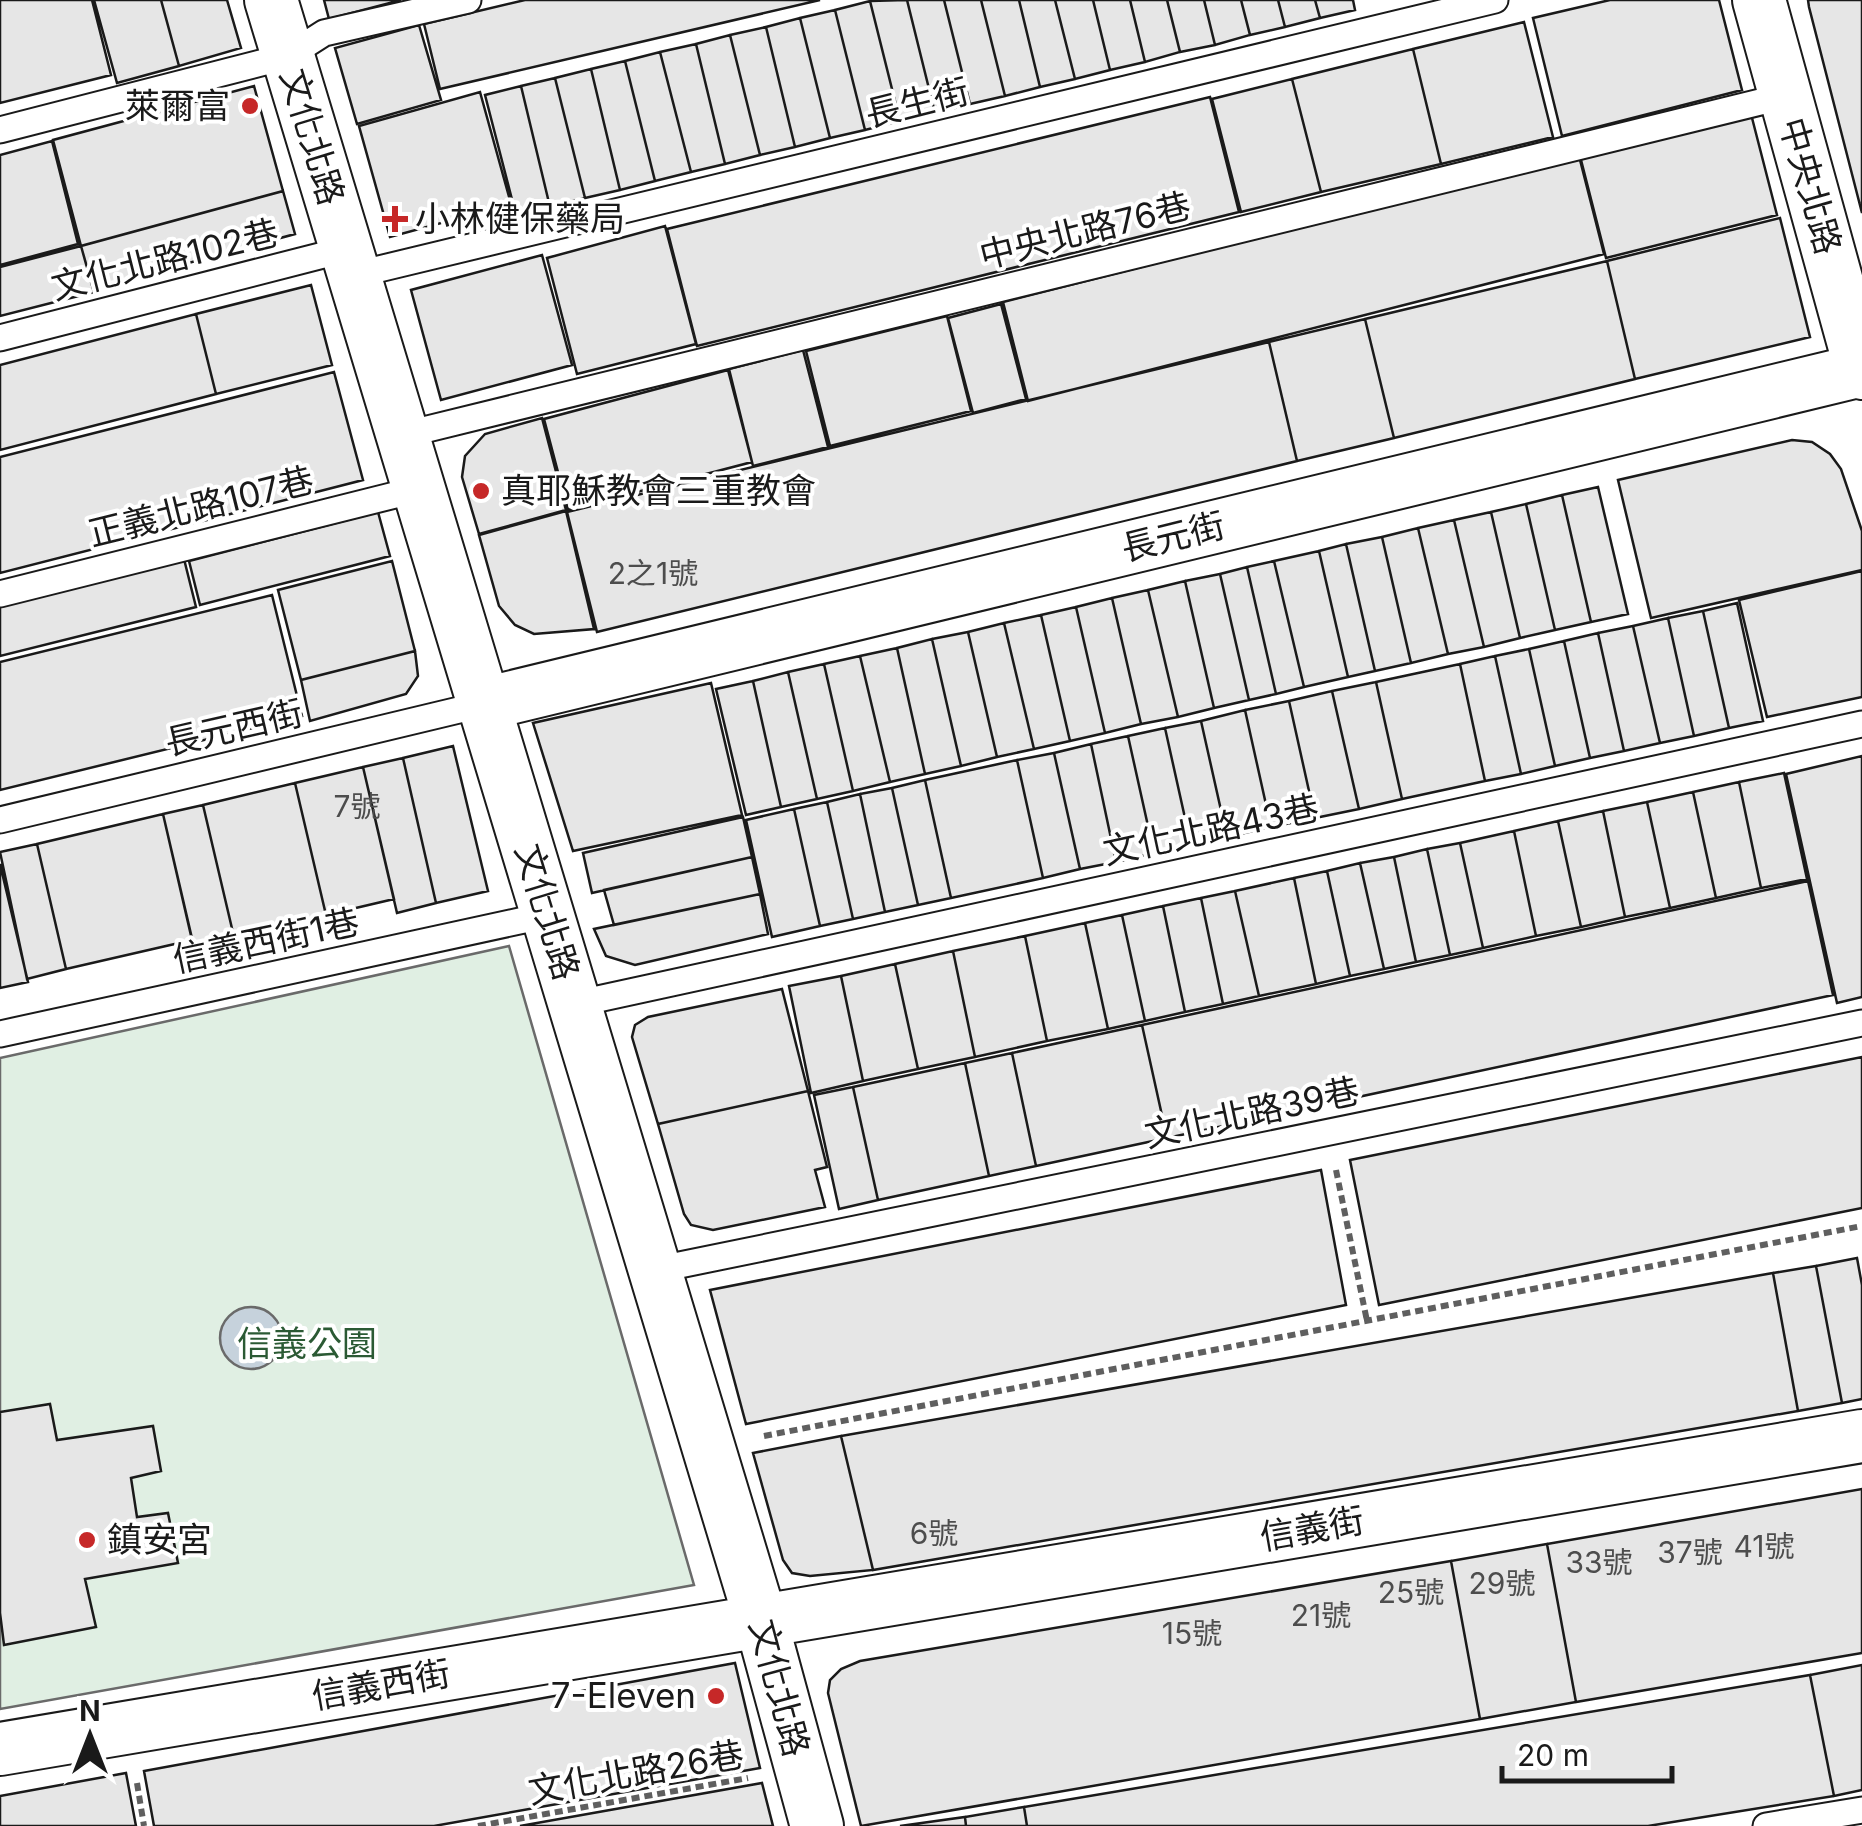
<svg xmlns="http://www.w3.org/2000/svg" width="1862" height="1826" font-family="Inter,'Noto Sans TC',sans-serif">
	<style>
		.green { fill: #e0efe3; stroke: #6a6a6a; stroke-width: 2.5 }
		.water { fill: #c6d2dc; stroke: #6a6a6a; stroke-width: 2.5 }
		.building { fill: #e6e6e6; stroke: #1a1a1a; stroke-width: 2.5 }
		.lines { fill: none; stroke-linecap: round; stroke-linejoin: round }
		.service-casing { stroke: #1a1a1a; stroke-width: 29 }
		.minor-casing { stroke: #1a1a1a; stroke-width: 56 }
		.path { stroke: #5f5f5f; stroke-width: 6; stroke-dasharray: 8 5; stroke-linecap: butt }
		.service { stroke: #fff; stroke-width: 25 }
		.minor { stroke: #fff; stroke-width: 52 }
		.poi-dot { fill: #c62828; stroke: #fff; stroke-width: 4 }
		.labels { text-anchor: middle; stroke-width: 8; stroke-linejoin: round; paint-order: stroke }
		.number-label { font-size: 30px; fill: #4d4d4d }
		.street-label { font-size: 35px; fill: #1a1a1a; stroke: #fff }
		.poi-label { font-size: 35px; fill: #1a1a1a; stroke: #fff; text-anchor: start }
		.park-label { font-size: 35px; fill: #2b5a34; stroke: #fff }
	</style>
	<rect width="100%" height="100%" fill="#fff"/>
	<!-- green -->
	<path class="green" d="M509 946 694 1585 0 1709V1058Z"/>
	<!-- water -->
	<path class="water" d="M220 1338a31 31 0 1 1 62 0a31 31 0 1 1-62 0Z"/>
	<!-- building -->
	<path class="building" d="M0 0H92L111 75 0 103Z
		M94 0H161L179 66 117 83Z
		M161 0H227L241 48 179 66Z
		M324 0H401L329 19Z
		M525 0H820L440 89 424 24Z
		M907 0H944L970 104 935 113Z
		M907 0 935 113 900 121 870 1Z
		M944 0H981L1005 96 970 104Z
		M981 0H1019L1040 87 1005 96Z
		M1019 0H1055L1075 79 1040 87Z
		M1055 0H1093L1110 70 1075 79Z
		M1093 0H1130L1145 62 1110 70Z
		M1130 0H1167L1180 52 1145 62Z
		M1167 0H1204L1215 45 1180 52Z
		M1204 0H1241L1250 35 1215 45Z
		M1241 0H1278L1285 27 1250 35Z
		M1278 0H1315L1320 18 1285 27Z
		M1315 0H1353L1355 10 1320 18Z
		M1610 0H1719L1742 90 1562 136 1533 18Z
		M1808 0H1862V213L1809 7Z
		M870 1 900 121 865 130 835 10Z
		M835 10 865 130 830 138 800 18Z
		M800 18 830 138 795 147 766 27Z
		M1524 22 1553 137 1441 164 1413 49Z
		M419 25 441 100 357 124 335 48Z
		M766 27 795 147 760 155 730 35Z
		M730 35 760 155 725 164 696 44Z
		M696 44 725 164 691 172 660 52Z
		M1413 49 1441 164 1321 192 1292 79Z
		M660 52 691 172 655 181 625 61Z
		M625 61 655 181 620 190 591 69Z
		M591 69 620 190 585 198 555 78Z
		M555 78 585 198 550 207 521 86Z
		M1292 79 1321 192 1241 212 1212 99Z
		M254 86 283 191 81 246 53 140Z
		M521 86 550 207 516 215 485 95Z
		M480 92 511 204 390 237 359 126Z
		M1210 97 1239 212 697 346 667 229Z
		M1751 114 1777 215 1606 258 1580 156Z
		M52 141 78 244 0 265V155Z
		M1579 156 1604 254 1028 401 1003 302Z
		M283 191 295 234 93 289 81 246Z
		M1780 218 1810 337 1635 379 1607 261Z
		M665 226 696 344 577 374 547 258Z
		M81 246 94 292 0 316V267Z
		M542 255 572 365 441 400 411 290Z
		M1607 261 1635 379 1394 438 1365 319Z
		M311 285 332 365 216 394 196 314Z
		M1001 304 1026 399 973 413 948 318Z
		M196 314 216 394 0 450V365Z
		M947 316 971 411 830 446 806 351Z
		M1365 319 1394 438 1297 461 1269 342Z
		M1269 342 1297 461 597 632 567 512Z
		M803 350 828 447 753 466 729 369Z
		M728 370 752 462 568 510 544 419Z
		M334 372 363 480 0 573V457Z
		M542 418 566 510 479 534 462 477 465 456 485 434Z
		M1792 440 1812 442 1830 454 1841 469 1862 531V570L1651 618 1618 480Z
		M1598 487 1628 614 1591 622 1562 495Z
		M1562 495 1591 622 1555 630 1526 504Z
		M1526 504 1555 630 1520 638 1491 512Z
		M566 511 594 629 534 634 515 625 499 606 479 535Z
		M378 512 390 556 200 605 189 561Z
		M1491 512 1520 638 1484 647 1454 520Z
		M1454 520 1484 647 1448 654 1418 528Z
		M1418 528 1448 654 1411 663 1382 537Z
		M1382 537 1411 663 1375 671 1346 544Z
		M1346 544 1375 671 1348 677 1319 551Z
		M1319 551 1348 677 1304 687 1274 561Z
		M184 559 196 607 0 656V605Z
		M392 561 415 651 301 680 278 590Z
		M1274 561 1304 687 1276 694 1247 567Z
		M1247 567 1276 694 1249 700 1220 574Z
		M1862 571V697L1767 717 1739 600Z
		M1220 574 1249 700 1214 708 1185 581Z
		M1185 581 1214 708 1178 717 1148 590Z
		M1148 590 1178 717 1141 724 1112 598Z
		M272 595 302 716 0 790V662Z
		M1112 598 1141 724 1105 733 1076 607Z
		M1737 603 1763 721 1729 728 1703 611Z
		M1076 607 1105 733 1070 741 1041 615Z
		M1703 611 1729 728 1694 736 1668 618Z
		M1041 615 1070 741 1034 749 1004 623Z
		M1668 618 1694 736 1660 743 1633 626Z
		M1004 623 1034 749 997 757 968 632Z
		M1633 626 1660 743 1624 751 1598 633Z
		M968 632 997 757 961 766 932 639Z
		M1598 633 1624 751 1590 758 1564 641Z
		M932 639 961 766 925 774 897 648Z
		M1564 641 1590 758 1555 766 1529 649Z
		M897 648 925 774 890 782 860 656Z
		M1529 649 1555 766 1521 774 1495 656Z
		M415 651 418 676 406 694 310 721 301 680Z
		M860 656 890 782 853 791 824 664Z
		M1495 656 1521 774 1485 781 1460 664Z
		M824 664 853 791 817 799 788 672Z
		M1460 664 1485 781 1402 799 1376 682Z
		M788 672 817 799 781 807 753 681Z
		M753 681 781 807 746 815 716 689Z
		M1376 682 1402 799 1359 809 1332 691Z
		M711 683 742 815 573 851 533 723Z
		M1332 691 1359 809 1315 818 1289 701Z
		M1289 701 1315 818 1271 827 1245 710Z
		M1245 710 1271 827 1227 837 1201 721Z
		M1201 721 1227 837 1191 845 1165 728Z
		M1165 728 1191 845 1154 853 1128 736Z
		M1128 736 1154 853 1116 862 1091 744Z
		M1091 744 1116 862 1080 869 1054 753Z
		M453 746 488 891 436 903 403 758Z
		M1054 753 1080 869 1043 878 1017 760Z
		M1862 756V997L1837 1003 1786 774Z
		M403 758 436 903 397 913 363 767Z
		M1017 760 1043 878 951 898 925 780Z
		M363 767 394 899 326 915 295 783Z
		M1784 773 1807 879 1761 888 1739 782Z
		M925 780 951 898 918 905 892 788Z
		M1739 782 1761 888 1716 898 1693 792Z
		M295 783 326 915 234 937 203 805Z
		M892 788 918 905 885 912 860 794Z
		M1693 792 1716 898 1670 908 1647 802Z
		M860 794 885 912 853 919 827 802Z
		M827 802 853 919 820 926 794 809Z
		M1647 802 1670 908 1625 917 1603 811Z
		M203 805 234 937 194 947 163 814Z
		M794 809 820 926 772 937 746 820Z
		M1603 811 1625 917 1581 927 1558 821Z
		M163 814 192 940 66 969 37 844Z
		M743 817 752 857 592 893 583 853Z
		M1558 821 1581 927 1536 936 1514 831Z
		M1514 831 1536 936 1483 948 1460 843Z
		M1460 843 1483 948 1450 955 1427 849Z
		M37 844 66 969 27 979 0 852Z
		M1427 849 1450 955 1416 962 1394 857Z
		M752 857 760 894 614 925 604 890Z
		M1394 857 1416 962 1384 969 1360 863Z
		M1360 863 1384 969 1350 976 1327 871Z
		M0 864 28 982 0 988Z
		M1327 871 1350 976 1316 984 1294 878Z
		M1294 878 1316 984 1259 996 1235 891Z
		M1808 881 1833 995 1167 1138 1142 1025Z
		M1235 891 1259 996 1223 1004 1201 898Z
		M760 894 768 934 635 965 606 956 594 929Z
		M1201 898 1223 1004 1185 1012 1163 906Z
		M1163 906 1185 1012 1145 1021 1122 915Z
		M1122 915 1145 1021 1108 1029 1085 923Z
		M1085 923 1108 1029 1047 1041 1025 936Z
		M1025 936 1047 1041 975 1057 953 951Z
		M953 951 975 1057 918 1069 895 964Z
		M895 964 918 1069 863 1081 841 976Z
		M841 976 863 1081 811 1093 789 986Z
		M782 989 808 1091 658 1124 632 1037 635 1025 648 1017Z
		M1142 1025 1167 1138 1036 1166 1012 1053Z
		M1012 1053 1036 1166 989 1176 965 1063Z
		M1862 1057V1208L1379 1305 1350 1160Z
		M965 1063 989 1176 878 1200 853 1087Z
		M853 1087 878 1200 839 1209 814 1095Z
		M808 1091 827 1167 815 1170 825 1207 713 1230 691 1225 684 1214 658 1124Z
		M1321 1170 1346 1305 746 1424 710 1290Z
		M1857 1258 1862 1285V1399L1842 1403 1816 1266Z
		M1816 1266 1842 1403 1798 1411 1773 1273Z
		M1773 1273 1798 1411 873 1570 841 1436Z
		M50 1404 57 1440 153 1426 161 1471 131 1478 137 1517 168 1513 178 1563 85 1579 96 1627 4 1645 0 1613V1412Z
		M841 1436 873 1570 810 1576 792 1573 783 1560 753 1453Z
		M1862 1489V1653L1576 1702 1547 1544Z
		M1547 1544 1576 1702 1480 1719 1451 1561Z
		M1451 1561 1480 1719 861 1826 828 1693 830 1680 841 1669 860 1661Z
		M735 1663 760 1768 434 1826H154L144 1771Z
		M1862 1665V1790L1834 1796 1810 1675Z
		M1810 1675 1834 1796 1648 1826H1027L1024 1807Z
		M126 1773 136 1826H0V1796Z
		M762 1783 773 1826H520Z
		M1024 1807 1027 1826H966L965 1817Z
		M965 1817 966 1826H900Z"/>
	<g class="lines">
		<defs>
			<path id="service" d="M0 130 288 56 324 33 468 0
				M354 275 1495 0
				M0 338 347 249
				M403 435 1785 96
				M0 594 419 489
				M0 820 484 704
				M575 1004 1862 724
				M0 1034 547 915
				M655 1270 1862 1023
				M1766 1826 1862 1810"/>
			<path id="minor" d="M271 0 761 1621 817 1826
				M1759 0 1862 373
				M484 704 1862 370
				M0 1749 1862 1436"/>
		</defs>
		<!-- service casing -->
		<use href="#service" class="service-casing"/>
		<!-- minor casing -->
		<use href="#minor" class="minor-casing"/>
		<!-- path -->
		<path class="path" d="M1336 1170 1367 1321
			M764 1436 1862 1226
			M137 1783 144 1826
			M478 1826 748 1778"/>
		<!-- service -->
		<use href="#service" class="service"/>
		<!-- minor -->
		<use href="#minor" class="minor"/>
	</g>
	<!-- markers -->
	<g class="poi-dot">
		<circle cx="250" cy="106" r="10"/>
		<path d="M390 204h10v10h10v10h-10v10h-10v-10h-10v-10h10z"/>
		<circle cx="481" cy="491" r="10"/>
		<circle cx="87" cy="1540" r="10"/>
		<circle cx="716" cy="1696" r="10"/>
	</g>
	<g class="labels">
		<!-- number labels -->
		<g class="number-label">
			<text x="653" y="584">2之1號</text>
			<text x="357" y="817">7號</text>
			<text x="934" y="1544">6號</text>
			<text x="1764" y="1557">41號</text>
			<text x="1690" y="1563">37號</text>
			<text x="1599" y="1573">33號</text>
			<text x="1502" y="1594">29號</text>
			<text x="1411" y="1603">25號</text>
			<text x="1321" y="1626">21號</text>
			<text x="1192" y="1644">15號</text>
		</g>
		<!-- street labels -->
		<g class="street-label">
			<text transform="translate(917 103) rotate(-14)" y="12">長生街</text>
			<text transform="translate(312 137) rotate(73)" y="12">文化北路</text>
			<text transform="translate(1810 186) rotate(74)" y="12">中央北路</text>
			<text transform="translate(1085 231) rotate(-14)" y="12">中央北路76巷</text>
			<text transform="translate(165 260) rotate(-14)" y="12">文化北路102巷</text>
			<text transform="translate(201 507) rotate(-14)" y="12">正義北路107巷</text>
			<text transform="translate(1173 537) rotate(-14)" y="12">長元街</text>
			<text transform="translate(234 728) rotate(-13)" y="12">長元西街</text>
			<text transform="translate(1211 830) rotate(-12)" y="12">文化北路43巷</text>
			<text transform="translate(547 912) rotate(73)" y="12">文化北路</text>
			<text transform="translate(266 941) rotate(-12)" y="12">信義西街1巷</text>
			<text transform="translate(1252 1113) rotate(-12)" y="12">文化北路39巷</text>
			<text transform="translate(1312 1529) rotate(-10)" y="12">信義街</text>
			<text transform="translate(381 1685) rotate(-10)" y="12">信義西街</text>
			<text transform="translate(779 1688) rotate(75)" y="12">文化北路</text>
			<text transform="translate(636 1773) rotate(-10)" y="12">文化北路26巷</text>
		</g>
		<!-- poi labels -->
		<g class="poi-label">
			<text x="230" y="118" text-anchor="end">萊爾富</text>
			<text x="415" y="231">小林健保藥局</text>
			<text x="501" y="503">真耶穌教會三重教會</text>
			<text x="107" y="1552">鎮安宮</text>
			<text x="696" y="1708" text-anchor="end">7-Eleven</text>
		</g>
		<!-- park labels -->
		<g class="park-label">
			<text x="307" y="1356">信義公園</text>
		</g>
	</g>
	<!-- north arrow -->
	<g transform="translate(90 1736)" stroke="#ffffff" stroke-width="8" paint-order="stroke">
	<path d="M0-8L18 38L0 25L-18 38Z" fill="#1a1a1a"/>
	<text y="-15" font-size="28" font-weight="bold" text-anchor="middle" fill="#1a1a1a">N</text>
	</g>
	<!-- scale -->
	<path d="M1502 1766v15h170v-15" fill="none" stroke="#1a1a1a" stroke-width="5"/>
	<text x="1517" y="1766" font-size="30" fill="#1a1a1a" stroke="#ffffff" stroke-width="8" paint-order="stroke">20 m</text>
</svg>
